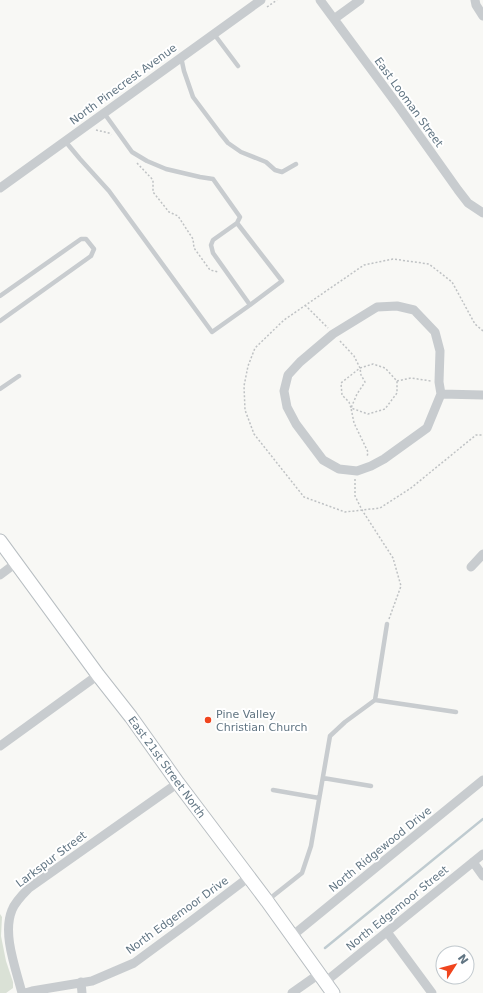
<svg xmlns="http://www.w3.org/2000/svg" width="483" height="993" font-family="'DejaVu Sans',sans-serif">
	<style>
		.green { fill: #dae1d6 }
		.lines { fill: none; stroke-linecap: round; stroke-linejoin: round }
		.stream { stroke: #bfcbd0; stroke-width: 2.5 }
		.secondary-casing { stroke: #b8bec2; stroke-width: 15 }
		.path { stroke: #bfc2c4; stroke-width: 1.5; stroke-dasharray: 2 2; stroke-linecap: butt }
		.service { stroke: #c8cccf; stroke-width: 4.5 }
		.minor { stroke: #c8cccf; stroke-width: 9 }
		.secondary { stroke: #fff; stroke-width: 13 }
		.poi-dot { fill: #f0451e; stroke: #fff; stroke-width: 1.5 }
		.labels { text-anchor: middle; stroke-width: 4; stroke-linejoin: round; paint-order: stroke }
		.street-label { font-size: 11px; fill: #617583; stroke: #fff }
		.poi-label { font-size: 11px; fill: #617583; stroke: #fff; text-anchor: start }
	</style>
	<rect width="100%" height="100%" fill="#f8f8f5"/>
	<!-- green -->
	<path class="green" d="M0 914 2 917 1 936 6 961 13 982V988L6 993H0Z"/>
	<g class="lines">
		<!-- stream -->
		<path class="stream" d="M325 948 483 819"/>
		<defs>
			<path id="secondary" d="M0 541 98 675 131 717 178 783 267 901 333 993"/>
		</defs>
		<!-- secondary casing -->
		<use href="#secondary" class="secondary-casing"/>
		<!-- path -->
		<path class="path" d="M267 7 277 0
			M96 130 109 133 111 135
			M137 163 153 180V192L169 212 178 216 193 239 194 248 210 270 218 272
			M305 305 328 328
			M483 331 475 324 452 282 429 264 393 259 364 265 284 320 255 348 248 366 244 386 245 410 254 434 304 497 345 512 380 508 411 488 476 435H483
			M340 341 354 356 360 368 341 383 342 395 349 402 351 408 368 414 385 409 397 393V381L385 368 373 364 360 368 361 375 365 382 357 394 351 408 354 423 368 452 367 457
			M397 381 411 378 431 381
			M355 479V496L362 510 393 558 401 586 389 619"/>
		<!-- service -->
		<path class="service" d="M214 34 238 66
			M181 57 184 71 193 97 220 133 228 143 241 152 266 162 275 170 282 172 296 164
			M65 141 80 159 109 191 212 332 250 305 213 253 211 245 213 240 237 223 240 217 213 179 200 177 166 169 147 161 132 152 104 113
			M237 223 282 281 250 305
			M0 296 81 239H86L94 249 91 256 0 321
			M0 389 19 376
			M375 700 456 712
			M323 778 371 786
			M273 790 319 798
			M268 900 302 873 311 846 330 736 345 722 375 700 387 624"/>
		<!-- minor -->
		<path class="minor" d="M320 0 399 107 458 190 468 203 483 213
			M475 0 476 5 483 16
			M334 19 360 0
			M0 188 261 0
			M397 306 414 310 435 332 440 351 439 382 441 394 427 428 384 459 371 466 357 471 339 469 323 460 296 424 287 407 284 391 288 375 300 362 333 334 377 307Z
			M441 394 483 395
			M471 567 483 554
			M0 575 16 563
			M0 746 98 675
			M473 862 483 876
			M387 932 432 993
			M292 936 483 780
			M81 982 82 993
			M325 982 483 854
			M22 993C16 969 2 934 12 910 15 902 22 895 29 888L178 783
			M25 993 32 991 92 981 134 963 191 921 249 877
			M292 993 319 974"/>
		<!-- secondary -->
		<use href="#secondary" class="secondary"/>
	</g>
	<!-- markers -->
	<circle class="poi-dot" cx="208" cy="720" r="4"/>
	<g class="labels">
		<!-- street labels -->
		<g class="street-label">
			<text transform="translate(123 84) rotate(-36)" y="4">North Pinecrest Avenue</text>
			<text transform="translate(409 102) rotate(54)" y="4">East Looman Street</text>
			<text transform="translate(167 767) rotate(54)" y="4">East 21st Street North</text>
			<text transform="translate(380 849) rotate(-39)" y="4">North Ridgewood Drive</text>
			<text transform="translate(51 859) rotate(-37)" y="4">Larkspur Street</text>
			<text transform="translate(397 908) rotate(-39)" y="4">North Edgemoor Street</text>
			<text transform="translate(177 915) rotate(-36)" y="4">North Edgemoor Drive</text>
		</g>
		<!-- poi labels -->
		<g class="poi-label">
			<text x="216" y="718">Pine Valley<tspan x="216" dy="13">Christian Church</tspan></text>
		</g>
	</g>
	<!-- north arrow -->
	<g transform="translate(455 965) rotate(54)"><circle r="19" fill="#ffffff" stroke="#c0c8cd"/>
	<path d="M0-3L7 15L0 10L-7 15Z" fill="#f0451e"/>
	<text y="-6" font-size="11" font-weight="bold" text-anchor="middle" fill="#617583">N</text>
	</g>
</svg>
